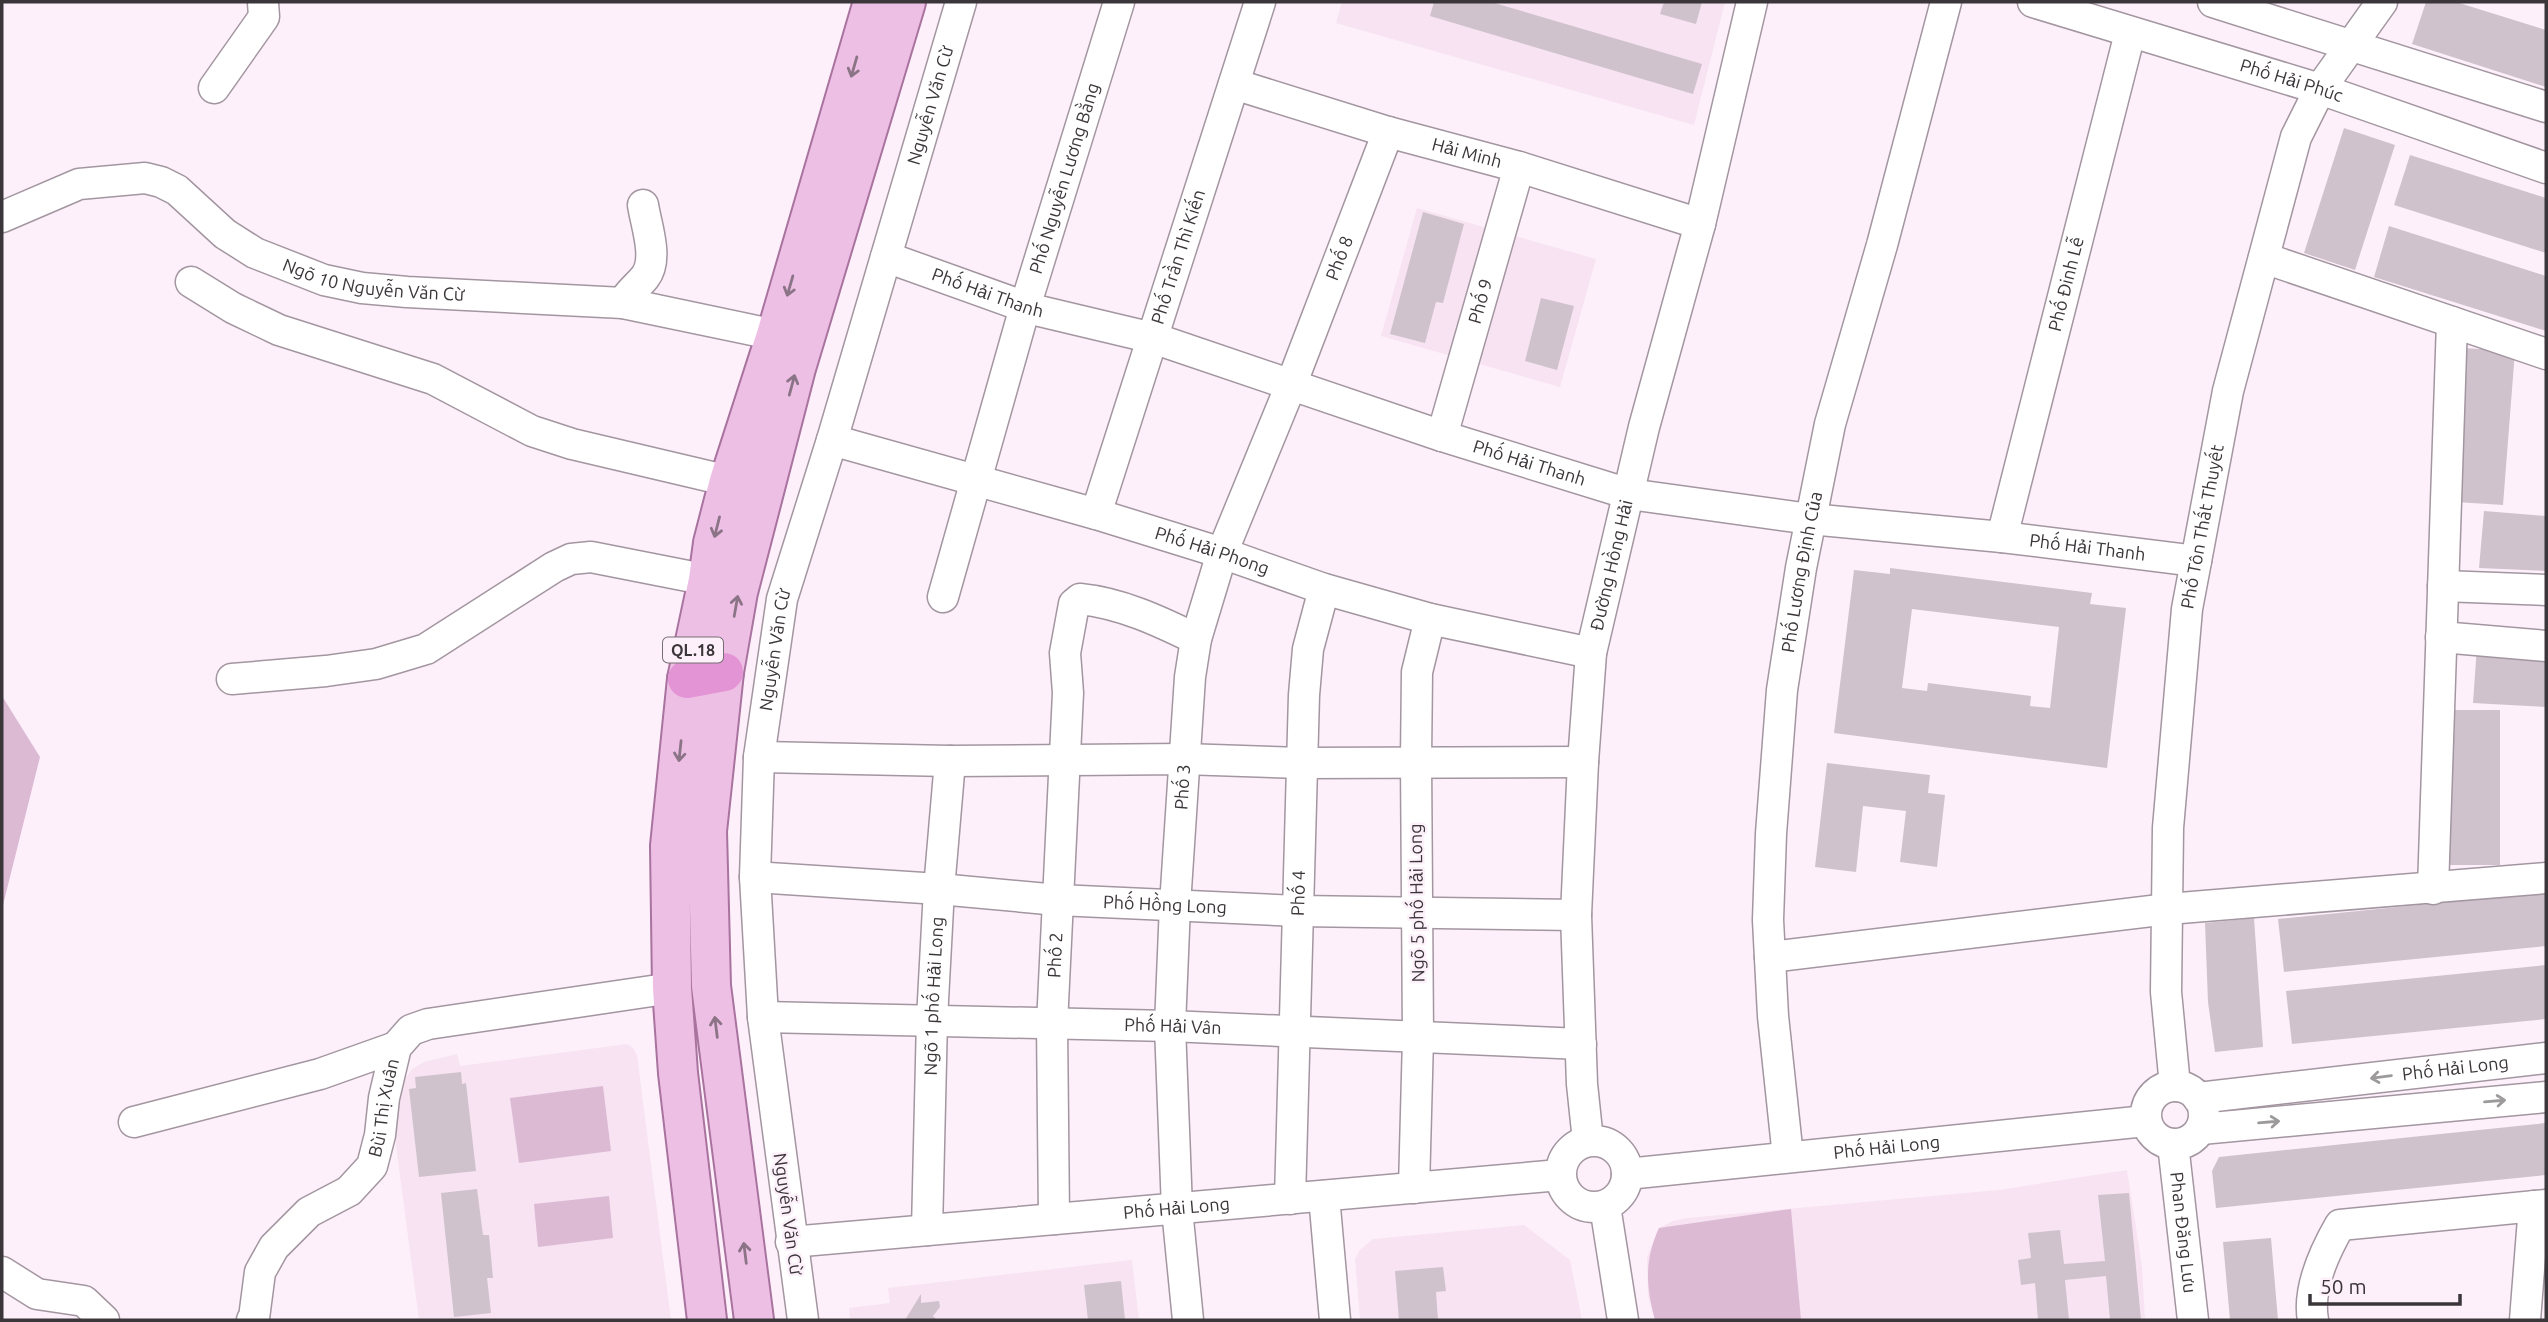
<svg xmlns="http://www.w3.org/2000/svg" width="2548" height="1322" font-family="Ubuntu,sans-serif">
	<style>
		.built { fill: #f7e3f2 }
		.green { fill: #dcbad4 }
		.building { fill: #cfc2cc; fill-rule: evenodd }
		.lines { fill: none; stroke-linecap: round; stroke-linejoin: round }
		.minor-casing { stroke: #a396a0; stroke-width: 33 }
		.major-casing { stroke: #a8739e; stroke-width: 42 }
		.highway-casing { stroke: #a8739e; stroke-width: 42 }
		.minor { stroke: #fff; stroke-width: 30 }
		.major { stroke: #eebfe5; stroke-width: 38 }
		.highway { stroke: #e394d4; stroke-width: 38 }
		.oneway { stroke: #8c7487 }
		.oneway2 { stroke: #9d9a9c }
		.labels { text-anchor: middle; stroke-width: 5; stroke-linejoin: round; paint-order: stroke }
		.shield { fill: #fdf0fa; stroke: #756e74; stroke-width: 2 }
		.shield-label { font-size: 16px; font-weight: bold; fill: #3b363a }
		.street-label { font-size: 18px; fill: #3b363a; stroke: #fdf0fa }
	</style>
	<rect width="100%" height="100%" fill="#fdf0fa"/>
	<!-- built -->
	<path class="built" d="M1342 2H1725L1694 125 1336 23Z
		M1417 208 1596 259 1560 387 1381 336Z
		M627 1044 633 1048 637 1055 671 1320H419L396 1145 398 1100 404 1081 412 1069 424 1062 457 1054 460 1066Z
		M2127 1170 2142 1266 2145 1320H1655L1648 1296 1647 1257 1659 1228 1673 1221 1687 1218 1999 1190Z
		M1524 1225 1570 1260 1582 1320H1360L1355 1259 1360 1250 1373 1239Z
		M1132 1260 1139 1320H850L849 1308 890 1303 888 1288Z"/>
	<!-- green -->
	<path class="green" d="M2 696 40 757 2 909Z
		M603 1086 611 1151 519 1163 510 1098Z
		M609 1196 613 1238 538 1247 534 1204Z
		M1791 1209 1801 1320H1655C1646 1286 1644 1261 1659 1228Z"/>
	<!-- building -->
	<path class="building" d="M1434 2H1491L1702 64 1693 94 1430 16Z
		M1664 2H1702L1696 24 1660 14Z
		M2426 2H2456L2546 30V87L2412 44Z
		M2344 128 2395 145 2355 270 2304 253Z
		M2410 155 2546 198V253L2394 205Z
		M1423 212 1464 224 1443 303 1436 302 1425 343 1390 334Z
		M2389 226 2546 276V331L2374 277Z
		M1541 298 1574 306 1557 370 1525 361Z
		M2462 348 2515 351 2503 505 2456 502Z
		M2484 511 2546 516V571L2479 568Z
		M1890 568 2092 593 2090 604 2126 608 2107 768 1834 733 1854 570 1890 574ZM1912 609 2059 627 2050 708 2030 706 2031 696 1928 683 1927 691 1902 688Z
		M2477 646 2546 652V707L2473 703Z
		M2446 710H2500V865H2447Z
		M1827 763 1930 775 1928 793 1945 795 1937 867 1900 862 1906 811 1863 806 1856 872 1815 867Z
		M2546 892V946L2284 972 2278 919Z
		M2254 918 2263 1047 2215 1052 2208 1002 2205 923Z
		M2546 965V1019L2292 1044 2286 991Z
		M461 1072 462 1084 466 1083 476 1171 419 1177 409 1089 416 1088 415 1077Z
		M2546 1123V1175L2216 1208 2212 1171 2219 1157Z
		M477 1189 483 1235H489L493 1278H487L491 1313 454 1317 441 1193Z
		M2129 1193 2141 1320H2110L2106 1276 2065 1280 2069 1320H2038L2035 1283 2021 1285 2018 1260 2031 1258 2028 1233 2060 1230 2064 1264 2105 1261 2098 1195Z
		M2271 1238 2278 1320H2230L2223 1242Z
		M1443 1267 1446 1291 1436 1292 1438 1320H1399L1395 1271Z
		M1121 1281 1125 1320H1088L1084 1285Z
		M921 1294V1303L939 1301 940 1307 933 1316 937 1320H905Z"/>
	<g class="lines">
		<defs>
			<g id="minor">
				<path id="s1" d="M2033 2 2320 89 2546 168"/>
				<path d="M2213 2 2546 107"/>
				<path id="s2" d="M1234 84 1388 132 1519 167 1700 224"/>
				<path d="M214 88 264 17 263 2"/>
				<path id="s3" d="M2 217 79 184 145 178 161 182 177 190 225 234 255 253 324 280 362 288 407 292 623 303 776 335"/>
				<path id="s4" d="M886 257 1031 309 1153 338 1442 436 1629 494 1810 519 2002 537 2196 561"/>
				<path d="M2264 258 2546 354"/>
				<path d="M191 282 233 308 279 330 433 379 532 431 572 444 729 481"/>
				<path d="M623 303C629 292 637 287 645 277 659 259 646 225 643 205"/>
				<path id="s5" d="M1442 436 1519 167"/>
				<path id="s6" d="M832 440 1096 514 1222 553 1324 589 1430 619 1591 653"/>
				<path id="s7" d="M1096 514 1260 2"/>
				<path id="s8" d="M2002 537 2130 33"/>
				<path d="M2443 586 2546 590"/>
				<path id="s9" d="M943 597 1025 307 1119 2"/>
				<path d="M2441 637 2546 646"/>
				<path d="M232 679 326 671 376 664 426 649 554 567 571 559 591 557 708 580"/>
				<path d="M759 757 950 761 1184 759 1302 763 1583 762"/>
				<path id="s10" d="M755 877 939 889 1058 900 1298 911 1576 915"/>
				<path d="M2433 889 2452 322"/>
				<path d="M1770 957 2168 909 2546 878"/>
				<path id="s11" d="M763 1017 1170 1026 1581 1044"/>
				<path id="s12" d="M2175 1086 2166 992 2168 828 2187 609 2228 391 2296 137 2320 89 2382 2"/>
				<circle cx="2175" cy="1115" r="29"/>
				<path id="s13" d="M2198 1098 2546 1058"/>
				<path d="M134 1122 320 1074 396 1047"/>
				<path d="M2201 1129 2546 1097"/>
				<circle cx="1594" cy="1174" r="33"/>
				<path id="s14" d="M1588 1141 1582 1084 1576 915 1583 762 1591 653 1644 427 1700 224 1752 2"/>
				<path id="s15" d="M2173 1144 2193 1320"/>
				<path id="s16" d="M1788 1157 1773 1016 1768 920 1771 834 1782 690 1801 568 1830 424 1882 245 1946 2"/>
				<path id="s17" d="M1627 1174 2146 1121"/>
				<path d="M1414 1188 1418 1038 1416 759 1417 672 1430 619"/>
				<path d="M1324 1196 1335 1320"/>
				<path id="s18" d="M1290 1199 1304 695 1308 649 1324 589"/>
				<path d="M1605 1206 1623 1320"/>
				<path id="s19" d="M1054 1219 1052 1024 1068 693 1065 653 1074 604 1080 599C1121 603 1159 621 1196 639"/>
				<path id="s20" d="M927 1230 932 1019 939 889 950 761"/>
				<path id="s21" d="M791 1242 1560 1175"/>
				<path d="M2 1272 37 1294 84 1301 104 1320"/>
				<path id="s22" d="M252 1320 254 1318 260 1272 274 1247 309 1212 349 1191 372 1166 380 1135 384 1098 396 1047 411 1030 428 1024 672 988"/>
				<path id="s23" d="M803 1320 763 1017 755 877 759 757 782 599 832 440 961 2"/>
				<path id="s24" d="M1188 1320 1177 1209 1170 1026 1175 905 1190 677 1196 639 1222 553 1291 385 1388 132"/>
				<path d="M2313 1320C2307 1288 2325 1251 2340 1225L2546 1205"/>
				<path d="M2525 1320 2534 1206"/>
			</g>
			<path id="major" d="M707 1320 678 1073 672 988 670 846 687 679 708 580 713 543 729 481 776 335 873 2
				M754 1320 711 986 707 831 724 672 738 592 796 368 906 2"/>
			<path id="highway" d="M687 679 724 672"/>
		</defs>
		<!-- minor casing -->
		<use href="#minor" class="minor-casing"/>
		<!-- major casing -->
		<use href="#major" class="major-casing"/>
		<!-- highway casing -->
		<use href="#highway" class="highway-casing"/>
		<!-- minor -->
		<use href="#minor" class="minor"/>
		<!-- major -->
		<use href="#major" class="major"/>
		<!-- highway -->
		<use href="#highway" class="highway"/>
	</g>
	<!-- one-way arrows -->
	<defs><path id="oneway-shaft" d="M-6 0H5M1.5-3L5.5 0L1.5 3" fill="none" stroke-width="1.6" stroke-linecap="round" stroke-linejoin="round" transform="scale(1.75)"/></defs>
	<g class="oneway">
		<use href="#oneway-shaft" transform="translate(854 67) rotate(106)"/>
		<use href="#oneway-shaft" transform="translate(790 286) rotate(106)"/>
		<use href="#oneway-shaft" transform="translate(792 385) rotate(-75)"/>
		<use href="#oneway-shaft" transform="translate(717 527) rotate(104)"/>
		<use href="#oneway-shaft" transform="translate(736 606) rotate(-80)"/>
		<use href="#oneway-shaft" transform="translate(680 751) rotate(96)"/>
		<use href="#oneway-shaft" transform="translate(716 1027) rotate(-97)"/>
		<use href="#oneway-shaft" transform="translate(745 1253) rotate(-97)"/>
	</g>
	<g class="oneway2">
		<use href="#oneway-shaft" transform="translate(2381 1077) rotate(173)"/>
		<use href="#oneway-shaft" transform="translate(2495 1101) rotate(-5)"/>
		<use href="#oneway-shaft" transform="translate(2269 1122) rotate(-5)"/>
	</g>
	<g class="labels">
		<!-- shield labels -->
		<rect class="shield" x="663" y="637.5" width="60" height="25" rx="5"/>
		<g class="shield-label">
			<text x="693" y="656">QL.18</text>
		</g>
		<!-- street labels -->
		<g class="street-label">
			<text dy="6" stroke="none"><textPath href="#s1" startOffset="270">Phố Hải Phúc</textPath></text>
			<text dy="6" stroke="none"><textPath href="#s23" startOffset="1241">Nguyễn Văn Cừ</textPath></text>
			<text dy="6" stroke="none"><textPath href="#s2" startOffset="243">Hải Minh</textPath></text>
			<text dy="6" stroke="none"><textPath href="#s9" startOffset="436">Phố Nguyễn Lương Bằng</textPath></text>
			<text dy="6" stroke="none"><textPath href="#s7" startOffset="270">Phố Trần Thì Kiến</textPath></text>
			<text dy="6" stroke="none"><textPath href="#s24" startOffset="1090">Phố 8</textPath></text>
			<text dy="6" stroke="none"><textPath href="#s3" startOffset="408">Ngõ 10 Nguyễn Văn Cừ</textPath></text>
			<text dy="6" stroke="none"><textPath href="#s8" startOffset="261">Phố Đinh Lễ</textPath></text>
			<text dy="6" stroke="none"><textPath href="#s4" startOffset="108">Phố Hải Thanh</textPath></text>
			<text dy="6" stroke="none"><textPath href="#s5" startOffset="140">Phố 9</textPath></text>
			<text dy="6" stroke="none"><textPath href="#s4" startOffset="676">Phố Hải Thanh</textPath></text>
			<text dy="6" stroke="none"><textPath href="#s12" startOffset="562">Phố Tôn Thất Thuyết</textPath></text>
			<text dy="6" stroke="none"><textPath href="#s4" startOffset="1242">Phố Hải Thanh</textPath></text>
			<text dy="6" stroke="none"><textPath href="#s6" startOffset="396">Phố Hải Phong</textPath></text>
			<text dy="6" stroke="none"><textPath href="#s14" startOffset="579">Đường Hồng Hải</textPath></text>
			<text dy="6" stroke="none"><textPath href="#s16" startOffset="588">Phố Lương Định Của</textPath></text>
			<text dy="6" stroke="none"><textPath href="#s23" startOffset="674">Nguyễn Văn Cừ</textPath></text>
			<text dy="6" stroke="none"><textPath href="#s24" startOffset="534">Phố 3</textPath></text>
			<text dy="6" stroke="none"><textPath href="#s18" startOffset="306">Phố 4</textPath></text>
			<text transform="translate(1417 903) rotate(-91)" y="6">Ngõ 5 phố Hải Long</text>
			<text dy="6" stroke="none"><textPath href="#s10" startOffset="411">Phố Hồng Long</textPath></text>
			<text dy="6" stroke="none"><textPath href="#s19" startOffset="264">Phố 2</textPath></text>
			<text dy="6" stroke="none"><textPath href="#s20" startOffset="234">Ngõ 1 phố Hải Long</textPath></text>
			<text dy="6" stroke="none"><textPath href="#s11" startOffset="410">Phố Hải Vân</textPath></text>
			<text dy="6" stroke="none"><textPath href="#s13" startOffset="259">Phố Hải Long</textPath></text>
			<text dy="6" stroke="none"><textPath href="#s22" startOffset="266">Bùi Thị Xuân</textPath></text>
			<text dy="6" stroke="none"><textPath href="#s17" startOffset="261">Phố Hải Long</textPath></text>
			<text dy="6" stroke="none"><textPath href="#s21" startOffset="387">Phố Hải Long</textPath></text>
			<text transform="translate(788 1214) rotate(82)" y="6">Nguyễn Văn Cừ</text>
			<text dy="6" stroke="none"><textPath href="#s15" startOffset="89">Phan Đăng Lưu</textPath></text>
		</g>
	</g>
	<!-- border -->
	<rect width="2548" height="1322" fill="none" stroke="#3b363a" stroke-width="7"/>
	<!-- scale -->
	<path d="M2310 1294v10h150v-10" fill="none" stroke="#3b363a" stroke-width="3.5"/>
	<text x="2320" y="1294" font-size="21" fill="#3b363a" stroke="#fdf0fa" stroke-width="5" paint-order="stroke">50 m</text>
</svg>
